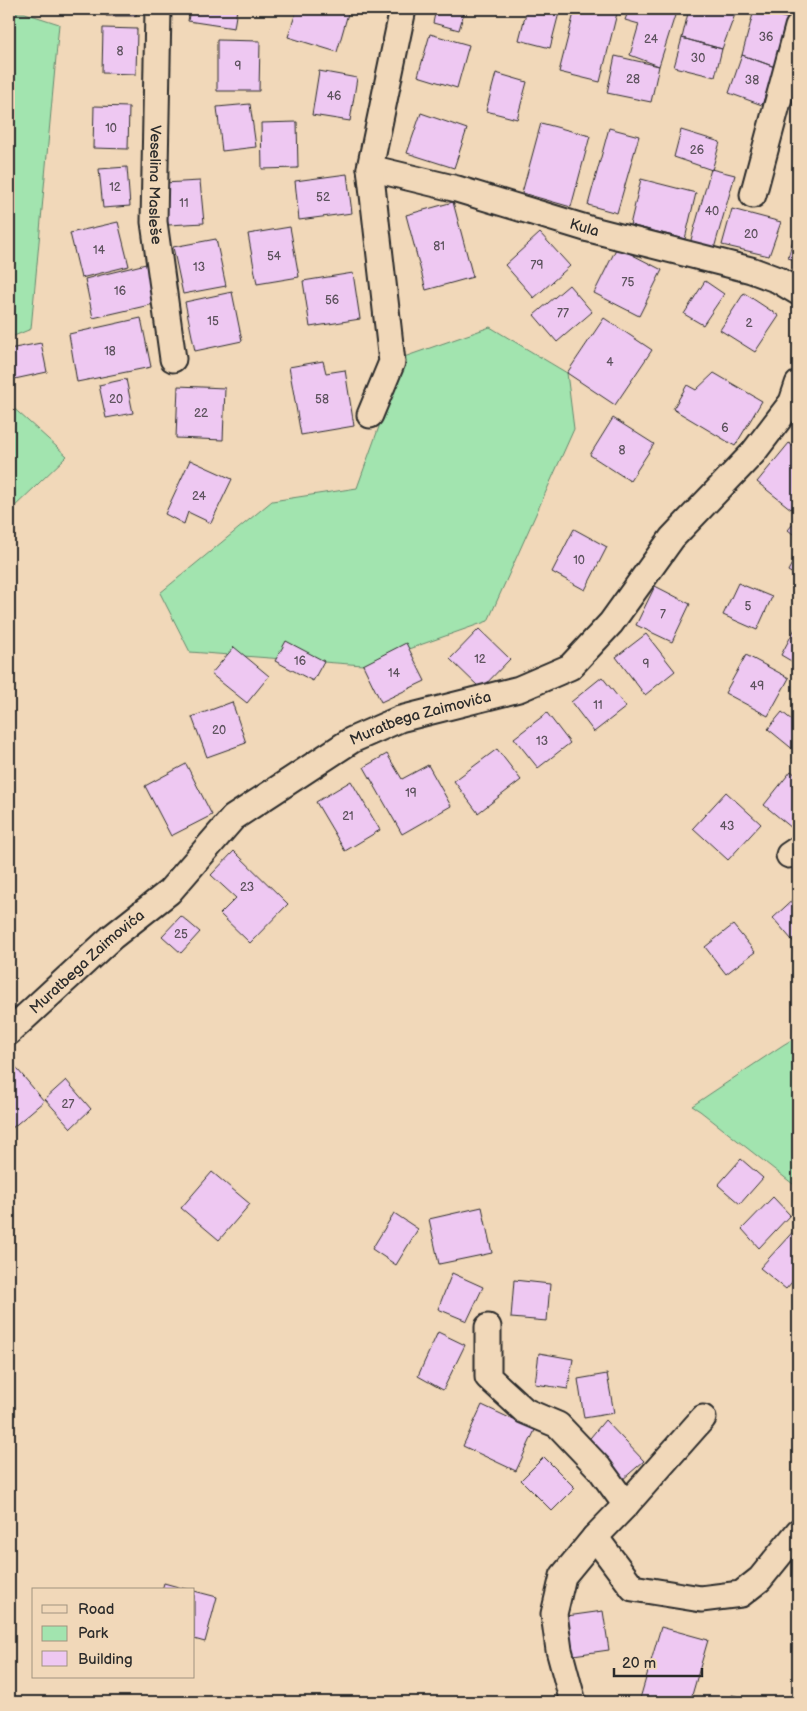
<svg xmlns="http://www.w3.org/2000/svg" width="807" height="1711" font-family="'Balsamiq Sans',sans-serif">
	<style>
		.green { fill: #a2e4af; stroke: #66886d }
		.building { fill: #eec8f2; stroke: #2b2b2b }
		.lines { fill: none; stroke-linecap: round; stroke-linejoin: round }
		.street-casing { stroke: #2b2b2b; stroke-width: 29 }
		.street { stroke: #f1d8b9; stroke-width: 25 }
		.labels { text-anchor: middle; stroke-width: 4.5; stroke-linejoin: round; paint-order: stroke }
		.number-label { font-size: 12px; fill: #5c525d }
		.street-label { font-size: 15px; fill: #2b2b2b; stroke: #f1d8b9 }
	</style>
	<rect width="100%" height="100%" fill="#f1d8b9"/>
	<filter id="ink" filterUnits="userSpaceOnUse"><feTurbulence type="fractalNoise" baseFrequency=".02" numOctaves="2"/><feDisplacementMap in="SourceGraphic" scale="10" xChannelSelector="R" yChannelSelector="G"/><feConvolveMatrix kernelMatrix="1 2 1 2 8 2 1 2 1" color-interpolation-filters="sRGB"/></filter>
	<g filter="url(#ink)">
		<!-- green -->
		<path class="green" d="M9 13H25L59 24 31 329 9 338Z
			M490 327 567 373 574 429 488 621 363 665 190 652 160 593 272 501 357 488 404 357Z
			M9 404 67 456 9 512Z
			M798 1036V1188L700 1111 692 1106 783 1045Z"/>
		<!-- building -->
		<path class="building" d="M106 9H137L136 16H106Z
			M190 9H237L234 28 188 21Z
			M297 9H344L349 10 337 52 288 37Z
			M436 9H465L459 30 433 23Z
			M527 9H560L550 48 519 40Z
			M575 9H618L600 82 559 72Z
			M629 9H677L659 66 630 55 639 24 625 20Z
			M689 9H737L722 49 682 38Z
			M754 10 790 19 775 67 742 55Z
			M103 28 137 29 136 74 102 73Z
			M430 34 469 45 457 88 418 76Z
			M682 38 722 49 715 77 674 67Z
			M217 40 260 41 259 91H217Z
			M742 55 775 67 762 105 729 93Z
			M615 56 659 66 651 102 607 93Z
			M319 71 357 78 350 121 312 115Z
			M496 73 527 82 517 119 486 111Z
			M250 104 256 147 222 151 217 107Z
			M94 106 129 107 128 149 93 148Z
			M421 113 467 129 454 168 407 153Z
			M297 122 298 168 262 169 261 123Z
			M541 123 590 136 571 207 522 193Z
			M609 128 639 136 617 213 588 205Z
			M681 130 720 142 712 170 674 157Z
			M127 167 130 206 103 208 99 169Z
			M711 169 735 175 713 252 689 247Z
			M347 174 352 213 299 220 295 181Z
			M641 179 696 193 685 239 630 225Z
			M200 181 204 223 168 225 164 183Z
			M453 202 473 277 426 290 406 215Z
			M732 209 781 222 769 256 722 245Z
			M118 222 129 266 81 278 70 233Z
			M798 222V261L788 258Z
			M290 227 299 277 257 284 248 234Z
			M540 233 570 266 534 298 505 265Z
			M216 239 226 286 183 294 173 247Z
			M617 247 662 270 639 316 594 293Z
			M146 264 154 304 93 318 85 279Z
			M353 273 360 319 310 327 303 281Z
			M705 281 724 294 703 325 684 314Z
			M569 285 592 312 557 342 534 315Z
			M232 292 242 341 195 351 185 302Z
			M744 293 779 316 755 352 720 330Z
			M141 318 151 367 77 382 69 334Z
			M604 318 652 350 615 405 567 373Z
			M41 343 47 372 10 380 9 372V349Z
			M323 361 326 373 345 370 354 426 301 435 289 367Z
			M714 373 762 401 735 446 673 409 687 385 696 390Z
			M126 379 133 413 106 418 99 385Z
			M178 386 225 388 223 440 176 438Z
			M613 418 654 444 630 481 590 455Z
			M789 443 798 450V501L791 509 757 482Z
			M190 460 232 479 211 523 188 512 184 524 165 514Z
			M798 518V538L788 530Z
			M574 529 607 547 585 590 552 572Z
			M798 552V577L788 571Z
			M738 583 772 597 757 630 723 615Z
			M655 586 690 604 672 642 636 625Z
			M798 623V665L781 655Z
			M479 629 510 659 481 689 450 659Z
			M646 634 675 671 645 695 616 657Z
			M286 641 324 661 313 681 275 661Z
			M406 643 425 681 381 702 363 665Z
			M234 647 269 676 247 703 211 674Z
			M746 655 789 678 768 716 725 693Z
			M602 677 626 707 594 732 571 702Z
			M232 702 246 743 207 757 192 717Z
			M782 712 798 725V747L795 751 768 729Z
			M547 713 570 743 538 768 514 738Z
			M497 749 521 780 478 813 454 781Z
			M387 754 402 779 428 765 451 806 402 834 364 767Z
			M186 764 212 815 171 836 145 786Z
			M791 771 798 777V833L764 805Z
			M351 781 380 830 345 851 316 802Z
			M726 792 761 824 728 860 693 828Z
			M234 851 288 904 250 943 220 914 236 898 211 875Z
			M798 895V947L773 918Z
			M181 916 200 932 181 953 162 936Z
			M733 925 755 952 726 974 705 947Z
			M13 1064 44 1101 11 1129 9 1127V1067Z
			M66 1080 91 1109 71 1128 45 1099Z
			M741 1159 763 1178 740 1204 718 1185Z
			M212 1172 250 1204 219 1240 181 1208Z
			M773 1197 790 1215 759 1248 742 1229Z
			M482 1207 492 1253 439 1264 429 1219Z
			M394 1213 418 1229 396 1265 372 1249Z
			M798 1226V1275L786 1289 760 1268Z
			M452 1273 483 1287 467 1321 438 1309Z
			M514 1280 550 1284 547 1321 511 1318Z
			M438 1332 465 1345 443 1390 418 1376Z
			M539 1353 573 1359 568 1389 535 1384Z
			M607 1374 614 1413 584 1418 578 1379Z
			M482 1405 535 1430 516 1471 463 1446Z
			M605 1420 644 1461 622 1480 586 1443Z
			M544 1457 575 1488 552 1511 521 1480Z
			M164 1583 189 1590H162Z
			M194 1591 217 1597 205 1642 194 1639Z
			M603 1611 609 1650 573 1655 567 1616Z
			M661 1627 708 1640 690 1702H639Z
			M732 1695 760 1701 759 1702H731Z"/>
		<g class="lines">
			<defs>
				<g id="street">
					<path id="s1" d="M158 9 154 222 173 359"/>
					<path id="s2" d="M403 9 370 168 457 189 589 229 751 270 778 280 798 292"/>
					<path d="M370 168 392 362 370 415"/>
					<path d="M753 195 798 27"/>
					<path d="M789 855 798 849"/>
					<path id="s3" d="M9 1032 112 937 169 892 233 818 352 740 400 719 519 689 570 667 611 623 672 538 753 453 792 402 798 384"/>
					<path d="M488 1327V1377L525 1411 558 1425 599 1468 626 1505"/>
					<path d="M595 1537 633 1588 701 1599 741 1594 760 1579 798 1532"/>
					<path d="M573 1702 559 1650 554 1614 563 1576 595 1537 626 1505 703 1418"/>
				</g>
			</defs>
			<!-- street casing -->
			<use href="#street" class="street-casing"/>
			<!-- street -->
			<use href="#street" class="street"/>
		</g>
	</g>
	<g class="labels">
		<!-- number labels -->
		<g class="number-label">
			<text x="766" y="41">36</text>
			<text x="651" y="43">24</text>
			<text x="120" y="55">8</text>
			<text x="698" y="62">30</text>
			<text x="238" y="70">9</text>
			<text x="633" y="83">28</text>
			<text x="752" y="84">38</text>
			<text x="334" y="100">46</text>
			<text x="111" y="132">10</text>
			<text x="697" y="154">26</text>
			<text x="115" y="191">12</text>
			<text x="323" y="201">52</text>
			<text x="184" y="207">11</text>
			<text x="712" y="215">40</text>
			<text x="751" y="238">20</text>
			<text x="439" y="250">81</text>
			<text x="99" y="254">14</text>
			<text x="274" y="260">54</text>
			<text x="537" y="269">79</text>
			<text x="199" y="271">13</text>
			<text x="628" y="286">75</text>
			<text x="120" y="295">16</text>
			<text x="332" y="304">56</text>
			<text x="563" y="317">77</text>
			<text x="213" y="325">15</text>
			<text x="749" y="327">2</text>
			<text x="110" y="355">18</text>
			<text x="610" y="366">4</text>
			<text x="116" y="403">20</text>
			<text x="322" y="403">58</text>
			<text x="201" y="417">22</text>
			<text x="725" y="432">6</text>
			<text x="622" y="454">8</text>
			<text x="199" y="500">24</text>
			<text x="579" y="564">10</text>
			<text x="748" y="610">5</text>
			<text x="663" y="618">7</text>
			<text x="480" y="663">12</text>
			<text x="300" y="665">16</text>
			<text x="646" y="668">9</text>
			<text x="394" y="677">14</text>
			<text x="757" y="690">49</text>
			<text x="598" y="709">11</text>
			<text x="219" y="734">20</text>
			<text x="542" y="745">13</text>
			<text x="411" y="797">19</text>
			<text x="348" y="820">21</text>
			<text x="727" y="830">43</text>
			<text x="247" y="891">23</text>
			<text x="181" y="938">25</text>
			<text x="68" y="1108">27</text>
		</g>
		<!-- street labels -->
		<g class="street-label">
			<text dy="5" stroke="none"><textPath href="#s1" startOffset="176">Veselina Masleše</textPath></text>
			<text dy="5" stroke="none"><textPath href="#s2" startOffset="385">Kula</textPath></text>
			<text dy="5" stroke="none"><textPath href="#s3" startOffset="525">Muratbega Zaimovića</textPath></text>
			<text dy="5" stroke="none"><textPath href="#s3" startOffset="105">Muratbega Zaimovića</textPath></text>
		</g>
	</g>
	<!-- margin -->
	<rect width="807" height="1711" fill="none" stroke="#f1d8b9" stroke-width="30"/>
	<rect x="15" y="15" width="777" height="1681" fill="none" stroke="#2b2b2b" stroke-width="2" filter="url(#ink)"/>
	<!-- legend -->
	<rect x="32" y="1588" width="162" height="90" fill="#f1d8b9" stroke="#a29380"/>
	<rect x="42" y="1605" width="25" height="8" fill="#f1d8b9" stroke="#a29380"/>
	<text x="78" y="1614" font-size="15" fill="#2b2b2b">Road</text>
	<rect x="42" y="1626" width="25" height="15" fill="#a2e4af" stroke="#a29380"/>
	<text x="78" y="1638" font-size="15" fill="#2b2b2b">Park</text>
	<rect x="42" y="1651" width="25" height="15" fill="#eec8f2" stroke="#a29380"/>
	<text x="78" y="1664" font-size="15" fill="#2b2b2b">Building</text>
	<!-- scale -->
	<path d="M614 1668v8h88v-8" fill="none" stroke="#2b2b2b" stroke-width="2.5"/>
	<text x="622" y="1668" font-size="15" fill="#2b2b2b" stroke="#f1d8b9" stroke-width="4" paint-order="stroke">20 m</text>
</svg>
